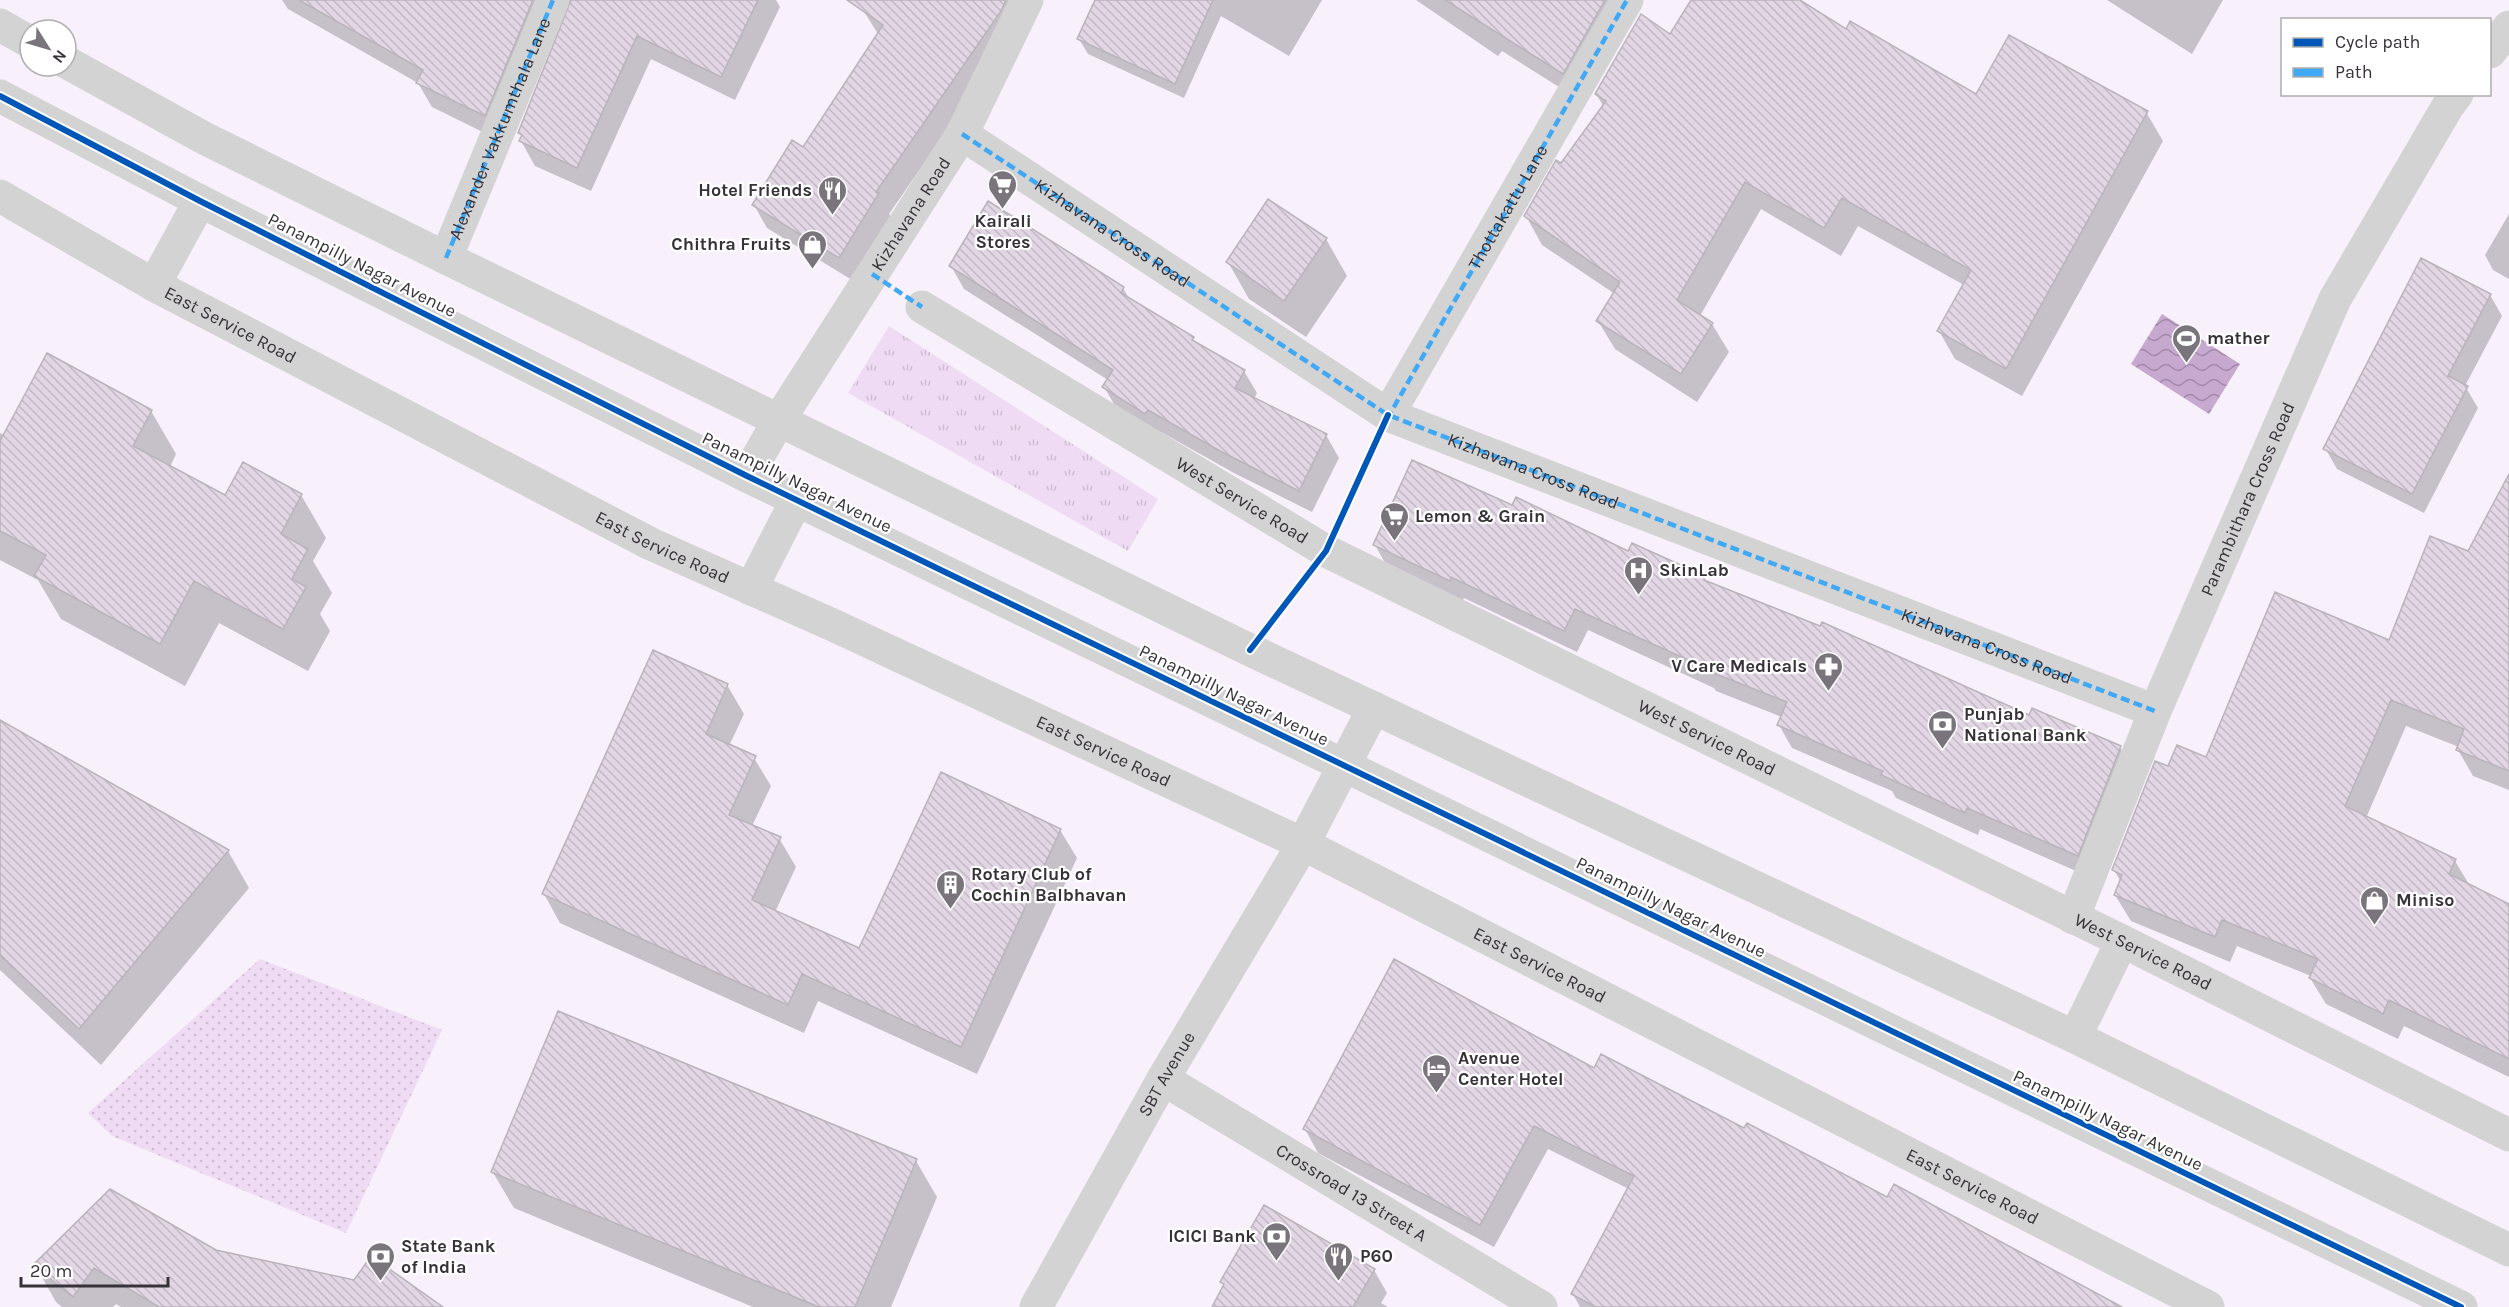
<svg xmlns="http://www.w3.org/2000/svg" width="2509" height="1307" font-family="Karla,sans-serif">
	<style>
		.grass { fill: url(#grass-dots) }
		.park { fill: url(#park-tufts) }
		.water { fill: url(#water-waves) }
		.shadow { fill: #0003 }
		.building { fill: url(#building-back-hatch); stroke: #b9b3ba; stroke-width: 1.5 }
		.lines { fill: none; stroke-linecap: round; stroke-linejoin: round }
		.street { stroke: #d4d3d4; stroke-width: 33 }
		.secondary { stroke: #d4d3d4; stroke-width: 33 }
		.quiet { stroke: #3fa9f5; stroke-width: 4.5; stroke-dasharray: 9 4.5; stroke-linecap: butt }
		.cycleway-casing { stroke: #fff; stroke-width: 10 }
		.cycleway { stroke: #0057b8; stroke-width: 6 }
		.labels { text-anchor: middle; stroke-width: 4.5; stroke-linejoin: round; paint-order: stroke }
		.street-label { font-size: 18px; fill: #363238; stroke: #fff }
		.poi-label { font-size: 18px; font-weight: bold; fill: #363238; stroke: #fff; text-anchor: start }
	</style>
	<defs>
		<pattern id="grass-dots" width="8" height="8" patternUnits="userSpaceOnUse" patternTransform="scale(1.5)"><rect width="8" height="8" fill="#efdcf4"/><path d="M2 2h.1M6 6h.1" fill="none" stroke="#cebdd2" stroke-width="1.8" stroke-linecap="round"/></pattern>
		<pattern id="park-tufts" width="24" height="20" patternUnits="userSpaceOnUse" patternTransform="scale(1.5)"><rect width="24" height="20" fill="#efdcf4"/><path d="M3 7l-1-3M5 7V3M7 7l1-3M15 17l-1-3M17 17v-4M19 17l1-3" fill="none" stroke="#cebdd2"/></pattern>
		<pattern id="water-waves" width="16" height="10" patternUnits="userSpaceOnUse" patternTransform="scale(1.5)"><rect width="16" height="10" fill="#c7a8cf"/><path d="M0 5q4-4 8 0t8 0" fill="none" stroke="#a289a9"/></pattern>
		<pattern id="building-back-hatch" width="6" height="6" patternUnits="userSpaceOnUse" patternTransform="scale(1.5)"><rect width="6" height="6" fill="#e2d6e5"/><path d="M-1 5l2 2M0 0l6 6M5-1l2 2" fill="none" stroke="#c2b8c5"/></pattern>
	</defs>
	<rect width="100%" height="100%" fill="#f8f0fa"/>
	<!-- grass -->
	<path class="grass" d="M260 959 442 1030 346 1233 112 1136 88 1113Z"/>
	<!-- park -->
	<path class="park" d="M889 326 1158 499 1128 551 848 393Z"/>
	<!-- water -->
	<path class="water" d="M2162 314 2240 364 2209 414 2131 364Z"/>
	<!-- shadow -->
	<path class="shadow" d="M282 0H776L780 7 735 100 651 59 591 191 535 166 521 141 523 137 520 133 572 7 565 6 499 140 432 107 418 83 288 9Z
		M870 0H1037L889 214 891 217 852 280 767 228 754 205 803 149 878 34 863 10Z
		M1097 0H1322L1289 56 1221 16 1184 98 1088 54 1079 39Z
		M1416 0H1621L1578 99 1502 51 1498 56Z
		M1693 0H1797L1846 31 1977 97 2146 112 2163 141 2022 396 1955 359 1939 331 1964 285 1858 226 1841 256 1761 209 1700 316 1712 324 1729 352 1697 402 1615 349 1598 321 1615 294 1542 245 1526 216 1604 107 1596 94 1671 36Z
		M2107 0H2223L2192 54Z
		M2509 214V279L2493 270 2485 255Z
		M1326 239 1347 276 1306 337 1249 299 1228 262Z
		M951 266 1123 288 1130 300 1193 339 1196 344 1244 371 1257 393 1254 399 1326 435 1339 458 1312 512 1234 473 1161 432 1158 436 1117 409 1104 387 1108 380 964 289Z
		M2490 295 2502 316 2465 386 2478 408 2424 513 2337 469 2325 448Z
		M151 411 176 454 170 467 226 497 301 495 326 538 313 561 332 593 320 614 330 631 308 671 219 623 185 686 61 619 38 580 0 560V433L5 435Z
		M2509 477V790L2473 776 2458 750 2459 747 2406 726 2366 818 2455 861 2470 886 2509 906V1077L2404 1026 2398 1039 2326 1004 2310 978 2311 976 2237 946 2230 962 2131 921 2115 895 2121 882 2114 870 2169 768 2207 759 2390 642 2468 552Z
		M1513 507 1629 553 1704 577 1708 583 2030 717 2120 747 2133 770 2090 877 1980 829 1978 835 1896 798 1892 791 1792 748 1779 725 1782 717 1716 691 1714 688 1588 630 1577 652 1464 598 1462 602 1388 568 1375 545Z
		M727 685 744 714 729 746 754 758 771 786 752 826 779 838 796 867 775 912 860 950 1060 830 1077 858 977 1074 818 1001 804 1033 560 923 544 894Z
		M0 722 228 851 249 888 101 1065 0 970Z
		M1594 1070 1745 1130 1887 1199 2119 1307H1580L1573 1294 1629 1189 1548 1149 1494 1247 1318 1153 1305 1129Z
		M916 1161 937 1197 891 1307H753L514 1208 492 1171Z
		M215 1251 440 1307H121L116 1304 113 1307H62L56 1302 35 1265Z
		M1374 1270 1387 1293 1381 1303 1388 1307H1213L1225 1287 1222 1282Z"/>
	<!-- building -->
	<path class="building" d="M299 0H533L485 116 416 83 423 70Z
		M571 0H758L721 77 637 36 577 168 519 141 522 135 518 133Z
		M847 0H1006L1001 11 876 192 879 193 839 258 752 205 792 140 803 147 883 25Z
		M1095 0H1213L1175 84 1077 39Z
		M1445 0H1605L1563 74Z
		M1691 0H1800L1846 29 1850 21 1976 94 2009 35 2148 111 2006 369 1937 331 1971 270 1842 198 1824 228 1745 182 1677 300 1713 323 1681 374 1596 321 1620 282 1524 216 1556 160 1561 163 1606 101 1595 94 1641 14 1670 34Z
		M1268 199 1327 238 1284 301 1226 262Z
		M988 201 1124 287 1121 293 1194 337 1192 340 1245 370 1235 388 1327 434 1299 491 1220 451 1148 410 1145 414 1102 387 1113 370 949 266Z
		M2421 258 2491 294 2448 376 2468 386 2412 494 2323 449Z
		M47 353 152 410 133 446 225 495 243 462 302 494 281 534 308 549 292 579 306 587 283 629 194 581 160 644 34 576 46 555 0 531V441Z
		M1412 460 1512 505 1516 497 1628 551 1632 543 1705 576 1704 580 1820 626 1822 622 2029 715 2032 708 2121 746 2078 856 1967 808 1965 813 1881 775 1883 771 1777 725 1787 702 1701 668 1702 666 1575 609 1564 631 1451 577 1450 581 1373 545Z
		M2509 474V771L2456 750 2464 729 2391 700 2345 806 2456 859 2449 874 2509 904V1059L2389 1000 2383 1014 2309 978 2318 959 2222 920 2215 937 2114 895 2122 875 2112 870 2155 761 2168 766 2177 745 2206 757 2275 592 2389 640 2430 536 2468 551Z
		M653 650 728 684 706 734 756 756 729 815 781 837 752 900 859 948 941 772 1061 829 961 1047 802 974 788 1005 542 894Z
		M0 720 229 850 79 1029 0 955Z
		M1394 959 1594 1068 1601 1054 1744 1128 1747 1123 1887 1197 1894 1184 2122 1307H1596L1571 1294 1634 1176 1534 1126 1480 1225 1303 1129Z
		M558 1011 917 1159 855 1307H819L491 1172Z
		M110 1189 216 1250 354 1280 371 1256 443 1307H159L94 1268 73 1297 33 1265Z
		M1264 1205 1375 1269 1353 1307H1212L1224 1284 1220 1282Z"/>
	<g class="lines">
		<!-- street -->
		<g class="street">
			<path d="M2490 52 2509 27"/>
			<path d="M962 134 1388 415 2155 711"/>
			<path id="s1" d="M0 196 154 285 651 544 835 626 1303 844 2208 1307"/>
			<path id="s2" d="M446 258 553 0"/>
			<path id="s3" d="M922 307 1326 551 2122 941 2509 1135"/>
			<path id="s4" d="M1388 415 1627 0"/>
			<path id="s5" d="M2073 918 2155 711 2335 299 2448 106 2457 94"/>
			<path id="s6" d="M1163 1079 1541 1307"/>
			<path id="s7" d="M1036 1307 1163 1079 1303 844"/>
		</g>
		<!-- secondary -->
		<g class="secondary">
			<path d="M0 25 30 42"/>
			<path d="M66 62 204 138 446 258 1250 650 2075 1037 2509 1250"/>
			<path d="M0 96 200 201 747 476 2461 1307"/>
			<path d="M154 285 200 201"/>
			<path id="s8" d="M747 476 779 420 962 134 1027 0"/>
			<path d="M751 589 797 499"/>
			<path d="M1303 844 1374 708"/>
			<path d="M2075 1037 2122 941"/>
		</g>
		<!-- quiet -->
		<g class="quiet">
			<path id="s9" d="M962 134 1388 415 2155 711"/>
			<path d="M446 258 553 0"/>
			<path d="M872 274 922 307"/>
			<path d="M1387 419 1627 0"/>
		</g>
		<defs>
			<path id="cycleway" d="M0 96 200 201 747 476 2461 1307
				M1250 650 1326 551 1388 415"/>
		</defs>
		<!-- cycleway casing -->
		<use href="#cycleway" class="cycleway-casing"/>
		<!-- cycleway -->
		<use href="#cycleway" class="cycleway"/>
	</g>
	<!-- icons -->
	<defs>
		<symbol id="supermarket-pin" viewBox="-11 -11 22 30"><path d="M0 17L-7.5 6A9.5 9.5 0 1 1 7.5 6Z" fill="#7a747c" stroke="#fff"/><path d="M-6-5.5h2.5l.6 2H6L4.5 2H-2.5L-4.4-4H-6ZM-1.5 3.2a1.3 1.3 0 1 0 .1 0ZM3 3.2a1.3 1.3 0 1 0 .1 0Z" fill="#fff"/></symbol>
		<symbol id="restaurant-pin" viewBox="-11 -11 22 30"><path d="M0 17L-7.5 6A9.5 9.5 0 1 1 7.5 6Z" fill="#7a747c" stroke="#fff"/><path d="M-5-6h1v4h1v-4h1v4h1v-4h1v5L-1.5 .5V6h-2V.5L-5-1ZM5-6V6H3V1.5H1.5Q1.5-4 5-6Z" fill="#fff"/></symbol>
		<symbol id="shop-pin" viewBox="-11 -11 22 30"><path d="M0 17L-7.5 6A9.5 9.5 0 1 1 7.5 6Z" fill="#7a747c" stroke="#fff"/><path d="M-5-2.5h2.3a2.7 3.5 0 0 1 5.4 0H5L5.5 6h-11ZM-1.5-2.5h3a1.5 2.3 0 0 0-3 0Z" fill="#fff"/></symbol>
		<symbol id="stadium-pin" viewBox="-11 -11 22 30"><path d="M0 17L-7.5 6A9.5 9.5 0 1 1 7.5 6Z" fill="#7a747c" stroke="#fff"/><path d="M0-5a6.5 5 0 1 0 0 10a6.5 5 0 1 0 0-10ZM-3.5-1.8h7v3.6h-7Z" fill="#fff"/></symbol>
		<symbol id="hospital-pin" viewBox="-11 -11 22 30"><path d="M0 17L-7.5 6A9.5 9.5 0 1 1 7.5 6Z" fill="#7a747c" stroke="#fff"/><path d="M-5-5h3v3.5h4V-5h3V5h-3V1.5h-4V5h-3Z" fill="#fff"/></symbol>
		<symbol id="pharmacy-pin" viewBox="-11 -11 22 30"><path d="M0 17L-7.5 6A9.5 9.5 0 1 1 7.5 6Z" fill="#7a747c" stroke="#fff"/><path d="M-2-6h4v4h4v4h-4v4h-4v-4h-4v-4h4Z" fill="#fff"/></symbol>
		<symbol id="bank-pin" viewBox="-11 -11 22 30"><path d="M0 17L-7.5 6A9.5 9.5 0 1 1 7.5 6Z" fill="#7a747c" stroke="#fff"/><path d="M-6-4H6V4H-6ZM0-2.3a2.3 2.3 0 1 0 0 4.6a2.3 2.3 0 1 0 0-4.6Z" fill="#fff"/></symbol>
		<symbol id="building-pin" viewBox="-11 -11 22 30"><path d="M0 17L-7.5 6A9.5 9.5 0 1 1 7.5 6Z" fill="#7a747c" stroke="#fff"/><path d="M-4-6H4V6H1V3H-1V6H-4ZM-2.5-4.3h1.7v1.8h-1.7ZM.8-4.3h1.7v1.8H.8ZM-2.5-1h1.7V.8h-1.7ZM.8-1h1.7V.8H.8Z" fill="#fff"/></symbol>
		<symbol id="hotel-pin" viewBox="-11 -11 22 30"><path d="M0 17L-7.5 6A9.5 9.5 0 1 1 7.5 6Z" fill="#7a747c" stroke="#fff"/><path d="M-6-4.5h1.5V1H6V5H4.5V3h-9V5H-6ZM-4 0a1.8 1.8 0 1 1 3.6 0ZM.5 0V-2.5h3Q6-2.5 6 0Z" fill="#fff"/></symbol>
	</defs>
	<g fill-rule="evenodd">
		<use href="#supermarket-pin" x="986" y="168" width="33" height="45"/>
		<use href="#restaurant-pin" x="816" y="174" width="33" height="45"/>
		<use href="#shop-pin" x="796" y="228" width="33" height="45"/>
		<use href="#stadium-pin" x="2170" y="322" width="33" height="45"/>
		<use href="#supermarket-pin" x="1378" y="500" width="33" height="45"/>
		<use href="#hospital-pin" x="1622" y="554" width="33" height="45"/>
		<use href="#pharmacy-pin" x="1812" y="650" width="33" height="45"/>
		<use href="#bank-pin" x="1926" y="708" width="33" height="45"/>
		<use href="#building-pin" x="934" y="868" width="33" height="45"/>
		<use href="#shop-pin" x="2358" y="884" width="33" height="45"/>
		<use href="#hotel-pin" x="1420" y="1052" width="33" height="45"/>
		<use href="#bank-pin" x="1260" y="1220" width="33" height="45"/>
		<use href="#bank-pin" x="364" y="1240" width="33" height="45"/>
		<use href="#restaurant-pin" x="1322" y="1240" width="33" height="45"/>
	</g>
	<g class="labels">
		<!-- street labels -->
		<g class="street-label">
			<text dy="6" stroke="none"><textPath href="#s2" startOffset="140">Alexander Vakkumthala Lane</textPath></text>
			<text dy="6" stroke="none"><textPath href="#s4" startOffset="240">Thottakattu Lane</textPath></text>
			<text dy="6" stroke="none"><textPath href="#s8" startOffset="309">Kizhavana Road</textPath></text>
			<text dy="6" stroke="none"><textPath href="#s9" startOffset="180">Kizhavana Cross Road</textPath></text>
			<text transform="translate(362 265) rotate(27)" y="6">Panampilly Nagar Avenue</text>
			<text dy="6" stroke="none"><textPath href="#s1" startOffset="264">East Service Road</textPath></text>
			<text dy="6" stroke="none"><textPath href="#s9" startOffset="666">Kizhavana Cross Road</textPath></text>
			<text transform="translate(797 482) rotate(26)" y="6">Panampilly Nagar Avenue</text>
			<text dy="6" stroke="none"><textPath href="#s5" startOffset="454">Parambithara Cross Road</textPath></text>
			<text dy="6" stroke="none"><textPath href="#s3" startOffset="374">West Service Road</textPath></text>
			<text dy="6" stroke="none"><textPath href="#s1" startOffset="750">East Service Road</textPath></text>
			<text dy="6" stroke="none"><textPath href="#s9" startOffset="1152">Kizhavana Cross Road</textPath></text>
			<text transform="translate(1234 695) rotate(26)" y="6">Panampilly Nagar Avenue</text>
			<text dy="6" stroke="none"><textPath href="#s3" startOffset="896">West Service Road</textPath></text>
			<text dy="6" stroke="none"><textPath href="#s1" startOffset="1236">East Service Road</textPath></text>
			<text transform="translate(1671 907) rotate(26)" y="6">Panampilly Nagar Avenue</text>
			<text dy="6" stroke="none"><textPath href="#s3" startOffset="1382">West Service Road</textPath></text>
			<text dy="6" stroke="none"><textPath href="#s1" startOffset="1722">East Service Road</textPath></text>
			<text dy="6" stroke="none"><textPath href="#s7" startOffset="267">SBT Avenue</textPath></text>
			<text transform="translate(2108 1120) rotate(26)" y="6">Panampilly Nagar Avenue</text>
			<text dy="6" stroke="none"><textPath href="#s1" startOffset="2208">East Service Road</textPath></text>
			<text dy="6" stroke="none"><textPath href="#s6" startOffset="220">Crossroad 13 Street A</textPath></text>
		</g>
		<!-- poi labels -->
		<g class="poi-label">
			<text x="812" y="196" text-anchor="end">Hotel Friends</text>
			<text x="1003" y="227" text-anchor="middle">Kairali<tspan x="1003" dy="21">Stores</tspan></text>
			<text x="791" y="250" text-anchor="end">Chithra Fruits</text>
			<text x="2207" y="344">mather</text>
			<text x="1415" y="522">Lemon &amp; Grain</text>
			<text x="1659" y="576">SkinLab</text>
			<text x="1807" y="672" text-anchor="end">V Care Medicals</text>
			<text x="1964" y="720">Punjab<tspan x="1964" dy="21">National Bank</tspan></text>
			<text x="971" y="880">Rotary Club of<tspan x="971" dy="21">Cochin Balbhavan</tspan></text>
			<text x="2396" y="906">Miniso</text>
			<text x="1458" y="1064">Avenue<tspan x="1458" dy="21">Center Hotel</tspan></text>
			<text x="1256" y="1242" text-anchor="end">ICICI Bank</text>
			<text x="401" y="1252">State Bank<tspan x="401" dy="21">of India</tspan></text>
			<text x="1360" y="1262">P60</text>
		</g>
	</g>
	<!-- legend -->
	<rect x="2281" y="18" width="210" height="78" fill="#ffffff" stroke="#afadaf" stroke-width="1.5"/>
	<rect x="2293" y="38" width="30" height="9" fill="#0057b8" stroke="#afadaf" stroke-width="1.5"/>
	<text x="2335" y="48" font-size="18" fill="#363238">Cycle path</text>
	<rect x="2293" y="68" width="30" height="9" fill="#3fa9f5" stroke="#afadaf" stroke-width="1.5"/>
	<text x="2335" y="78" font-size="18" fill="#363238">Path</text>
	<!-- north arrow -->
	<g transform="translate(48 48) rotate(127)"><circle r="28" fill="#ffffff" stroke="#afadaf" stroke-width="1.5"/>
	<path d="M0-4.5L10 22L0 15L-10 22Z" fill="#7a747c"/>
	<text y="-9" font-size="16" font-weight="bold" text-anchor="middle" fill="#363238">N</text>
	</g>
	<!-- scale -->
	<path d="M21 1277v9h147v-9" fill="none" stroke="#363238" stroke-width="3"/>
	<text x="30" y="1277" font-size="18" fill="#363238" stroke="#ffffff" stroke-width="4.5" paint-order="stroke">20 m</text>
</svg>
